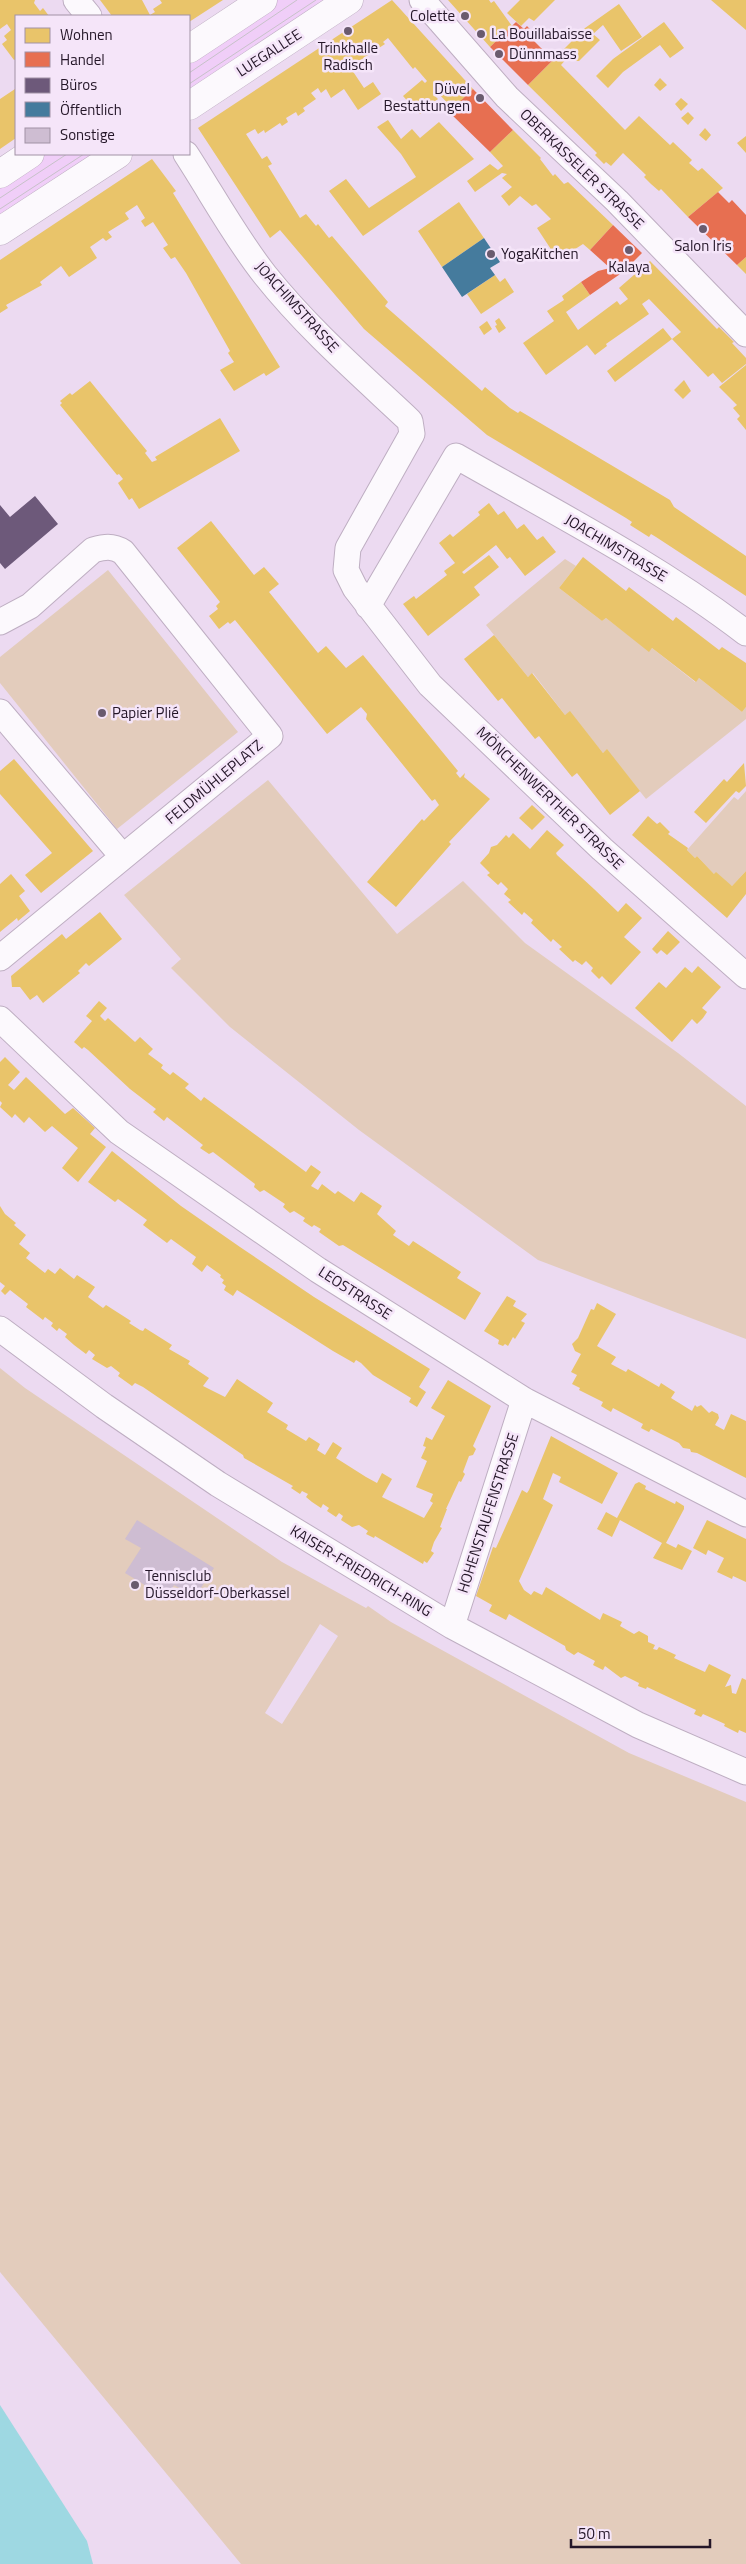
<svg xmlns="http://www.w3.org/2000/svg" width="746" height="2564" font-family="'Titillium Web',sans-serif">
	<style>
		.built { fill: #f0cef8 }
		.green { fill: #e3ccbc; fill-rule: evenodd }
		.water { fill: #9ed8e2 }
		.homes { fill: #e9c46a }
		.shops { fill: #e76f51 }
		.offices { fill: #6d597a }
		.public { fill: #457b9d }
		.building { fill: #cebdd2 }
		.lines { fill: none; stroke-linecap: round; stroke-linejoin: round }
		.minor-casing { stroke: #beaec2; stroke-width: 27 }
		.major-casing { stroke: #beaec2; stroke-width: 29 }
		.minor { stroke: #fcf9fd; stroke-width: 25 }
		.major { stroke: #fcf9fd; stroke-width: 28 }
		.tram { stroke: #c7c2c9; stroke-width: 1 }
		.poi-dot { fill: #6a5b6e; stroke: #f5e5f9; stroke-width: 2 }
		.labels { text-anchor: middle; stroke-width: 5; stroke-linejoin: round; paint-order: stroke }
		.poi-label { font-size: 15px; fill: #241628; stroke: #f5e5f9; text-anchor: start }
		.street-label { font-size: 15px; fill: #241628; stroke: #f5e5f9 }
	</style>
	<rect width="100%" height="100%" fill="#ecdaf1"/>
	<!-- built -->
	<path class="built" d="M270 0H334L189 96V54Z
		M37 154H102L0 222V178Z"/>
	<!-- green -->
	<path class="green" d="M565 559 576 566 559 588 602 621 606 618 649 651 652 648 695 682 699 678 742 712 746 707V719L646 799 607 750 603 753 570 712 565 715 533 673 528 677 486 625Z
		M108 570 238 732 117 829 0 683V657Z
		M268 780 397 934 463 881 525 943 678 1053 746 1106V1339L538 1260 359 1130 230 1027 171 968 181 959 124 895Z
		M746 791V871L732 886 714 874 697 856 695 858 687 850 734 797 738 800Z
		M0 1368 25 1388 282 1562 366 1608 368 1606 391 1622 629 1753 746 1802V2564H241L0 2272ZM320 1624 338 1636 282 1724 265 1713Z"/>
	<!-- water -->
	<path class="water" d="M0 2405 87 2541 93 2564H0Z"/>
	<!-- homes -->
	<path class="homes" d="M0 0H35L34 3 40 11 43 8 49 16H16V59L14 60 2 44 7 40 4 36 11 30 7 24 0 29Z
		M100 0H142L150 15 155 12 153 9 162 3 160 0H223L189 22V16H112Z
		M392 0 473 89 453 109 438 93 435 96 438 99 420 114 412 106 403 96 422 80 425 83 427 81 415 67 413 69 388 38 383 42 385 44 350 67 364 88 373 82 381 94 358 110 344 89 331 98 326 89 321 93 318 88 311 93 316 99 303 108 305 111 298 116 296 112 286 118 288 122 282 126 280 123 265 133 264 130 258 134 255 129 246 134 262 159 267 156 272 164 268 166 300 218 306 214 316 226 318 224 329 238 332 236 388 302 385 306 482 391 485 387 510 408 518 413 520 411 670 500 674 507 746 556V596L656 537 651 534 649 537 630 525 632 522 626 518 487 435 473 423 364 329 280 230 270 238 198 128Z
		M448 0H489L491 3 494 1 512 26 490 47Z
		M520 0H555L534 21 529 18 521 26 507 13Z
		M711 0H746V30Z
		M619 4 642 37 621 51 603 25 593 34 600 40 579 61H572L568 57 561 65 625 130 639 116 670 145 673 142 692 160 689 163 698 171 702 168 723 188 688 217 661 189 659 191 651 184 644 177 646 175 623 153 611 166 606 162 604 164 595 155 597 153 528 85 585 28Z
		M664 22 684 48 670 58 660 45 623 72 608 88 596 76 613 59Z
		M660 78 667 85 660 91 654 85Z
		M15 89 16 138 0 149V99Z
		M681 98 688 104 681 111 675 104Z
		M688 112 694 118 688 125 681 118Z
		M388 120 401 139 412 129 420 138 439 122 474 159 363 236 329 191 346 179 369 208 416 177 401 154 377 127Z
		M705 128 711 135 706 141 699 135Z
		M513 130 541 158 540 159 553 176 555 174 564 184 568 182 613 225 590 250 583 244 558 260 537 228 551 219 536 204 532 206 520 196 509 206 501 196 512 187 502 178 507 174 502 173 475 192 467 181 490 164 498 170 503 166 490 152Z
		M746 136V153L737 143Z
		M152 159 176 191 173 193 280 367 266 376 264 373 234 391 220 370 234 362 228 353 230 351 186 273 175 257 171 259 163 248 168 245 153 222 145 227 141 221 145 218 137 205 125 213 129 219 108 232 112 237 106 241 103 238 90 247 97 258 69 277 61 266 40 282 42 285 6 305 8 308 0 313V260Z
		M459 202 484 238 442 267 418 231Z
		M746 257V274L737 265Z
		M650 261 717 329 719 327 734 342 732 343 746 358V364L722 383 713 373 708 377 672 339 681 332 649 299 642 304 649 314 606 344 607 346 595 355 587 345 546 375 523 343 554 321 547 311 564 300 562 296 581 282 590 295 566 312 578 330 617 301 620 305 628 299 619 288Z
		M495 275 500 282 505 278 514 292 481 314 467 294Z
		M499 318 506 328 499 333 495 326 497 325 495 321Z
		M487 321 492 329 484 335 479 327Z
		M663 328 672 339 615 382 607 371Z
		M746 365V430L737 419 740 416 733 408 737 405 719 387Z
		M684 380 691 391 683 399 674 390Z
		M90 381 147 451 145 453 152 462 157 460 155 457 220 418 240 451 139 509 132 498 129 500 118 483 123 479 119 474 117 475 60 405 62 403 60 401 70 393 72 395Z
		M489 503 498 515 504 511 517 529 524 524 537 540 543 536 556 552 525 576 510 557 507 559 496 545 462 572 464 574 489 555 499 567 474 587 480 595 428 636 403 604 414 596 416 599 447 575 444 571 455 563 439 543 450 534 453 537 480 515 478 512Z
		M211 521 254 575 264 567 279 584 269 592 318 653 326 646 346 668 363 655 458 771 456 773 460 778 465 773 464 777 490 799 449 842 451 844 396 907 367 882 422 819 424 821 439 805 435 799 432 801 366 719 367 714 361 707 327 734 235 620 230 624 228 622 219 629 209 616 218 609 216 606 220 602 177 548Z
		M583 557 626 591 629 587 673 621 676 617 719 650 722 647 746 663V707L742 712 699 678 696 682 652 648 649 652 606 618 602 621 559 588Z
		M494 635 528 677 532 673 565 715 570 711 603 753 607 749 640 791 610 815 577 773 572 777 539 736 535 739 502 698 498 701 464 659Z
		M14 759 93 851 41 893 25 875 52 853 0 794V771Z
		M744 763 746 786 739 793 736 791 706 823 694 812 724 779 727 782Z
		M532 805 545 817 532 830 519 818Z
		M648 816 657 824 660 822 670 832 668 834 688 848 687 850 695 858 697 856 714 874 716 872 732 886 746 871V894L727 918 632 835Z
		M547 830 564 845 556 853 557 855 594 889 618 912 626 903 642 918 624 937 641 952 611 985 602 976 599 979 591 971 593 968 586 961 582 965 575 960 573 962 559 949 562 947 553 939 551 942 531 923 533 920 524 912 522 915 508 902 511 900 504 894 508 889 501 882 498 885 487 875 490 873 480 863 489 853 491 847 497 845 506 835 509 838 513 833 530 849Z
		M11 874 25 891 19 896 30 911 18 921 17 918 0 932V884Z
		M100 912 122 939 89 966 86 963 78 971 80 973 43 1003 37 995 30 1000 20 987H12L11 976 62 934 66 939Z
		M668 931 680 942 667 955 661 950 657 954 652 949Z
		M698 966 721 987 702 1008 707 1012 703 1018 697 1024 692 1019 672 1042 635 1008 659 982 666 988 685 967 692 973Z
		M99 1001 107 1008 100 1016 105 1021 108 1018 135 1042 140 1037 153 1049 148 1054 163 1065 161 1068 170 1075 173 1072 189 1084 185 1088 195 1096 201 1101 204 1097 306 1172 311 1165 321 1172 311 1186 318 1190 322 1184 335 1194 338 1191 354 1202 361 1192 382 1206 377 1214 396 1231 393 1235 409 1246 413 1241 461 1272 457 1278 481 1293 465 1320 343 1245 339 1246 319 1232 321 1229 314 1225 312 1227 303 1221 305 1218 294 1211 290 1213 283 1207 285 1204 264 1190 260 1192 254 1187 255 1184 213 1152 209 1154 200 1148 203 1145 167 1117 164 1121 153 1112 156 1109 130 1089 88 1050 84 1047 82 1049 74 1042 92 1021 86 1016Z
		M5 1057 20 1072 8 1085 14 1090 26 1077 65 1114 73 1108 95 1128 90 1134 106 1147 78 1182 62 1168 78 1148 52 1126 45 1132 29 1117 24 1123 15 1114 12 1118 0 1107 2 1103 0 1101V1062Z
		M112 1151 181 1206 240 1247 314 1297 430 1369 419 1387 426 1392 417 1407 409 1402 411 1398 373 1375 361 1363 356 1360 354 1363 333 1351 237 1290 233 1296 224 1290 226 1286 222 1283 224 1280 220 1277 221 1275 207 1265 202 1272 192 1264 196 1257 171 1239 167 1243 143 1225 147 1220 118 1199 115 1202 88 1182Z
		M0 1206 5 1214 16 1223 14 1225 26 1235 19 1244 30 1253 26 1258 45 1273 48 1269 55 1274 60 1268 74 1279 77 1275 95 1287 88 1297 103 1308 106 1305 131 1321 129 1323 140 1330 143 1331 145 1328 172 1345 169 1349 190 1361 188 1364 209 1378 203 1386 225 1397 237 1379 273 1403 267 1412 288 1425 286 1429 306 1441 309 1437 320 1444 317 1450 325 1455 333 1442 342 1448 336 1458 366 1477 377 1483 382 1473 392 1479 382 1497 424 1518 433 1503 430 1501 433 1494 416 1487 427 1461 421 1458 426 1447 423 1446 426 1437 432 1440 445 1416 431 1408 448 1380 491 1406 473 1446 476 1449 473 1455 469 1456 463 1472 465 1474 461 1482 459 1481 446 1509H447L440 1527 442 1528 434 1542 431 1551 434 1553 427 1563 424 1561 423 1564 375 1536 374 1538 366 1534 368 1531 359 1525 352 1527 341 1520 343 1516 339 1513 336 1517 327 1511 329 1508 323 1504 321 1508 312 1502 306 1497 308 1494 302 1491 300 1494 291 1488 293 1486 244 1458 243 1455 143 1387 135 1383 132 1386 118 1376 120 1373 111 1366 107 1368 92 1359 95 1355 89 1350 86 1354 74 1345 65 1337 67 1334 59 1328 57 1331 51 1326 53 1323 45 1317 43 1320 26 1307 28 1304 10 1290 5 1295 1 1291 5 1286 0 1282Z
		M507 1296 516 1301 513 1306 527 1314 521 1321 525 1323 515 1339 513 1337 508 1346 505 1344 503 1346 498 1344 499 1340 484 1331Z
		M597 1303 616 1314 597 1346 616 1357 611 1364 626 1372 628 1369 659 1387 661 1383 675 1392 671 1398 692 1411 695 1405 697 1407 701 1405 709 1413 712 1411 718 1414 719 1418 715 1425 724 1430 731 1414 746 1421V1478L697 1453 691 1452 690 1449 683 1448 679 1443 651 1429 649 1432 641 1428 643 1424 613 1408 611 1412 601 1406 603 1402 579 1390 580 1388 572 1384 577 1375 571 1372 581 1354 575 1351 572 1344 578 1338 591 1309 594 1310Z
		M551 1436 618 1473 602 1504 559 1482 561 1477 553 1473 543 1499 553 1505 519 1581 524 1590 531 1595 534 1591 542 1595 546 1587 600 1620 603 1613 622 1622 620 1626 634 1634 639 1631 648 1636V1642L655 1645 653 1649 657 1650 659 1647 676 1655 674 1658 705 1672 709 1664 731 1675 725 1687 731 1685 732 1693 736 1694 742 1678 746 1680V1733L739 1730 738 1733 724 1726 725 1724 703 1714 701 1717 694 1714 696 1710 647 1687 646 1689 638 1686 639 1683 625 1676 621 1678 605 1666 603 1670 593 1665 595 1661 578 1652 574 1655 566 1650 565 1646 509 1614 506 1620 489 1611 492 1605 476 1596 493 1547 496 1548 522 1490 527 1493 529 1490Z
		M639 1482 646 1486 645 1489 675 1504 676 1501 684 1506V1509L666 1543 676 1548 678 1544 692 1551 682 1570 653 1558 662 1543 620 1520 612 1537 597 1529 606 1512 617 1518 635 1484Z
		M707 1520 746 1539V1582L733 1576 732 1579 717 1572 724 1558 708 1550 706 1555 693 1548Z"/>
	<!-- shops -->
	<path class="shops" d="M516 22 524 29 527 26 537 37 533 40 553 60 528 85 490 47Z
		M473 89 513 130 490 152 449 112Z
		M718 192 729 203 732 200 746 215V257L737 265 688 217Z
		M613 225 642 253 623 272 590 295 581 282 598 271 610 268 590 250Z"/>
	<!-- offices -->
	<path class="offices" d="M35 496 58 524 5 569 0 563V505L10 517Z"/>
	<!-- public -->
	<path class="public" d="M484 238 500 262 490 268 495 275 462 297 442 267Z"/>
	<!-- building -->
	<path class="building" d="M137 1520 214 1568 195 1597 174 1585 166 1598 125 1573 141 1548 125 1539Z"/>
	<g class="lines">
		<defs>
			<path id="minor" d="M76 0 89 16
				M422 0 507 97 617 201 746 334
				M186 154C212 194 235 237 265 275 308 329 360 374 410 421L412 434 348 548 346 570 355 588 430 685 602 849 746 976
				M368 606 456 456C554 512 656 564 746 633
				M0 622 30 606 93 550C104 547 112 545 123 552L270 736 0 958
				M0 712 123 857
				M0 1019 119 1132 318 1270 524 1400 746 1514
				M0 1329 104 1406 218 1484 452 1626 638 1725 746 1772
				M452 1626 524 1400"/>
			<path id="major" d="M189 49 263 0
				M189 106 349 0
				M0 174 30 154
				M0 231 118 154"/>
		</defs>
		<!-- minor casing -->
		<use href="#minor" class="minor-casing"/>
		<!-- major casing -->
		<use href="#major" class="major-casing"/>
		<!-- minor -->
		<use href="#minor" class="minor"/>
		<!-- major -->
		<use href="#major" class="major"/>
		<!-- tram -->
		<path class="tram" d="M189 73 297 0
			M189 84 316 0
			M0 198 67 154
			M0 209 84 154"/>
	</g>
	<!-- markers -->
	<g class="poi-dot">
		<circle cx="465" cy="16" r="5"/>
		<circle cx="348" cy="31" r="5"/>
		<circle cx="481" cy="34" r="5"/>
		<circle cx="499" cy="54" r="5"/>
		<circle cx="480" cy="98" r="5"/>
		<circle cx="703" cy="229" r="5"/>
		<circle cx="629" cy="250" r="5"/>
		<circle cx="491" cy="254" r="5"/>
		<circle cx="102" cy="713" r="5"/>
		<circle cx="135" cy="1585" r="5"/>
	</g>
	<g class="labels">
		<!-- poi labels -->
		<g class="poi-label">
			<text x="455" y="21" text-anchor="end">Colette</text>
			<text x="491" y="39">La Bouillabaisse</text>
			<text x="348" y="53" text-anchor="middle">Trinkhalle<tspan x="348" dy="17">Radisch</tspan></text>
			<text x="509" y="59">Dünnmass</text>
			<text x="470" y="94" text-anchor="end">Düvel<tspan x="470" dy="17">Bestattungen</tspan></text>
			<text x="703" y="251" text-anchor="middle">Salon Iris</text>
			<text x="501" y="259">YogaKitchen</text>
			<text x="629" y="272" text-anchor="middle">Kalaya</text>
			<text x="112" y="718">Papier Plié</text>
			<text x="145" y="1581">Tennisclub<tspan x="145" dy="17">Düsseldorf-Oberkassel</tspan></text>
		</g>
		<!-- street labels -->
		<g class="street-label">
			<text transform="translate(269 53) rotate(-33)" y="5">LUEGALLEE</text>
			<text transform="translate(582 169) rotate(44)" y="5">OBERKASSELER STRASSE</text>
			<text transform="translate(297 307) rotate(48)" y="5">JOACHIMSTRASSE</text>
			<text transform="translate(616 548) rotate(31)" y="5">JOACHIMSTRASSE</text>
			<text transform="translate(214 782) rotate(-40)" y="5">FELDMÜHLEPLATZ</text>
			<text transform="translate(550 798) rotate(44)" y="5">MÖNCHENWERTHER STRASSE</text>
			<text transform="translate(355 1293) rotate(33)" y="5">LEOSTRASSE</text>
			<text transform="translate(488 1513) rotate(-72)" y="5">HOHENSTAUFENSTRASSE</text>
			<text transform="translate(361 1571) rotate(31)" y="5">KAISER-FRIEDRICH-RING</text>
		</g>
	</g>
	<!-- legend -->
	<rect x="15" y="15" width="175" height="140" fill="#f5e5f9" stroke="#a192a5"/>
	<rect x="25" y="28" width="25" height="15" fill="#e9c46a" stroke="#a192a5"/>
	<text x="60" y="40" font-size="15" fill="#241628">Wohnen</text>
	<rect x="25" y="52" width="25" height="15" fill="#e76f51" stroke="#a192a5"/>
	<text x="60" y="65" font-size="15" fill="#241628">Handel</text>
	<rect x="25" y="78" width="25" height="15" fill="#6d597a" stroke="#a192a5"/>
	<text x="60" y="90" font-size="15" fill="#241628">Büros</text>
	<rect x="25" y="102" width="25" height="15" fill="#457b9d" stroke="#a192a5"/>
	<text x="60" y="115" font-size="15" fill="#241628">Öffentlich</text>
	<rect x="25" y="128" width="25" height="15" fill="#cebdd2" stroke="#a192a5"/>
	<text x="60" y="140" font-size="15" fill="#241628">Sonstige</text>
	<!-- scale -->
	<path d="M571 2539v8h139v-8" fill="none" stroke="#241628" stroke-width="2.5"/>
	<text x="578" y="2539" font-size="15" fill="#241628" stroke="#f5e5f9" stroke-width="4" paint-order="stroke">50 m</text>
</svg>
